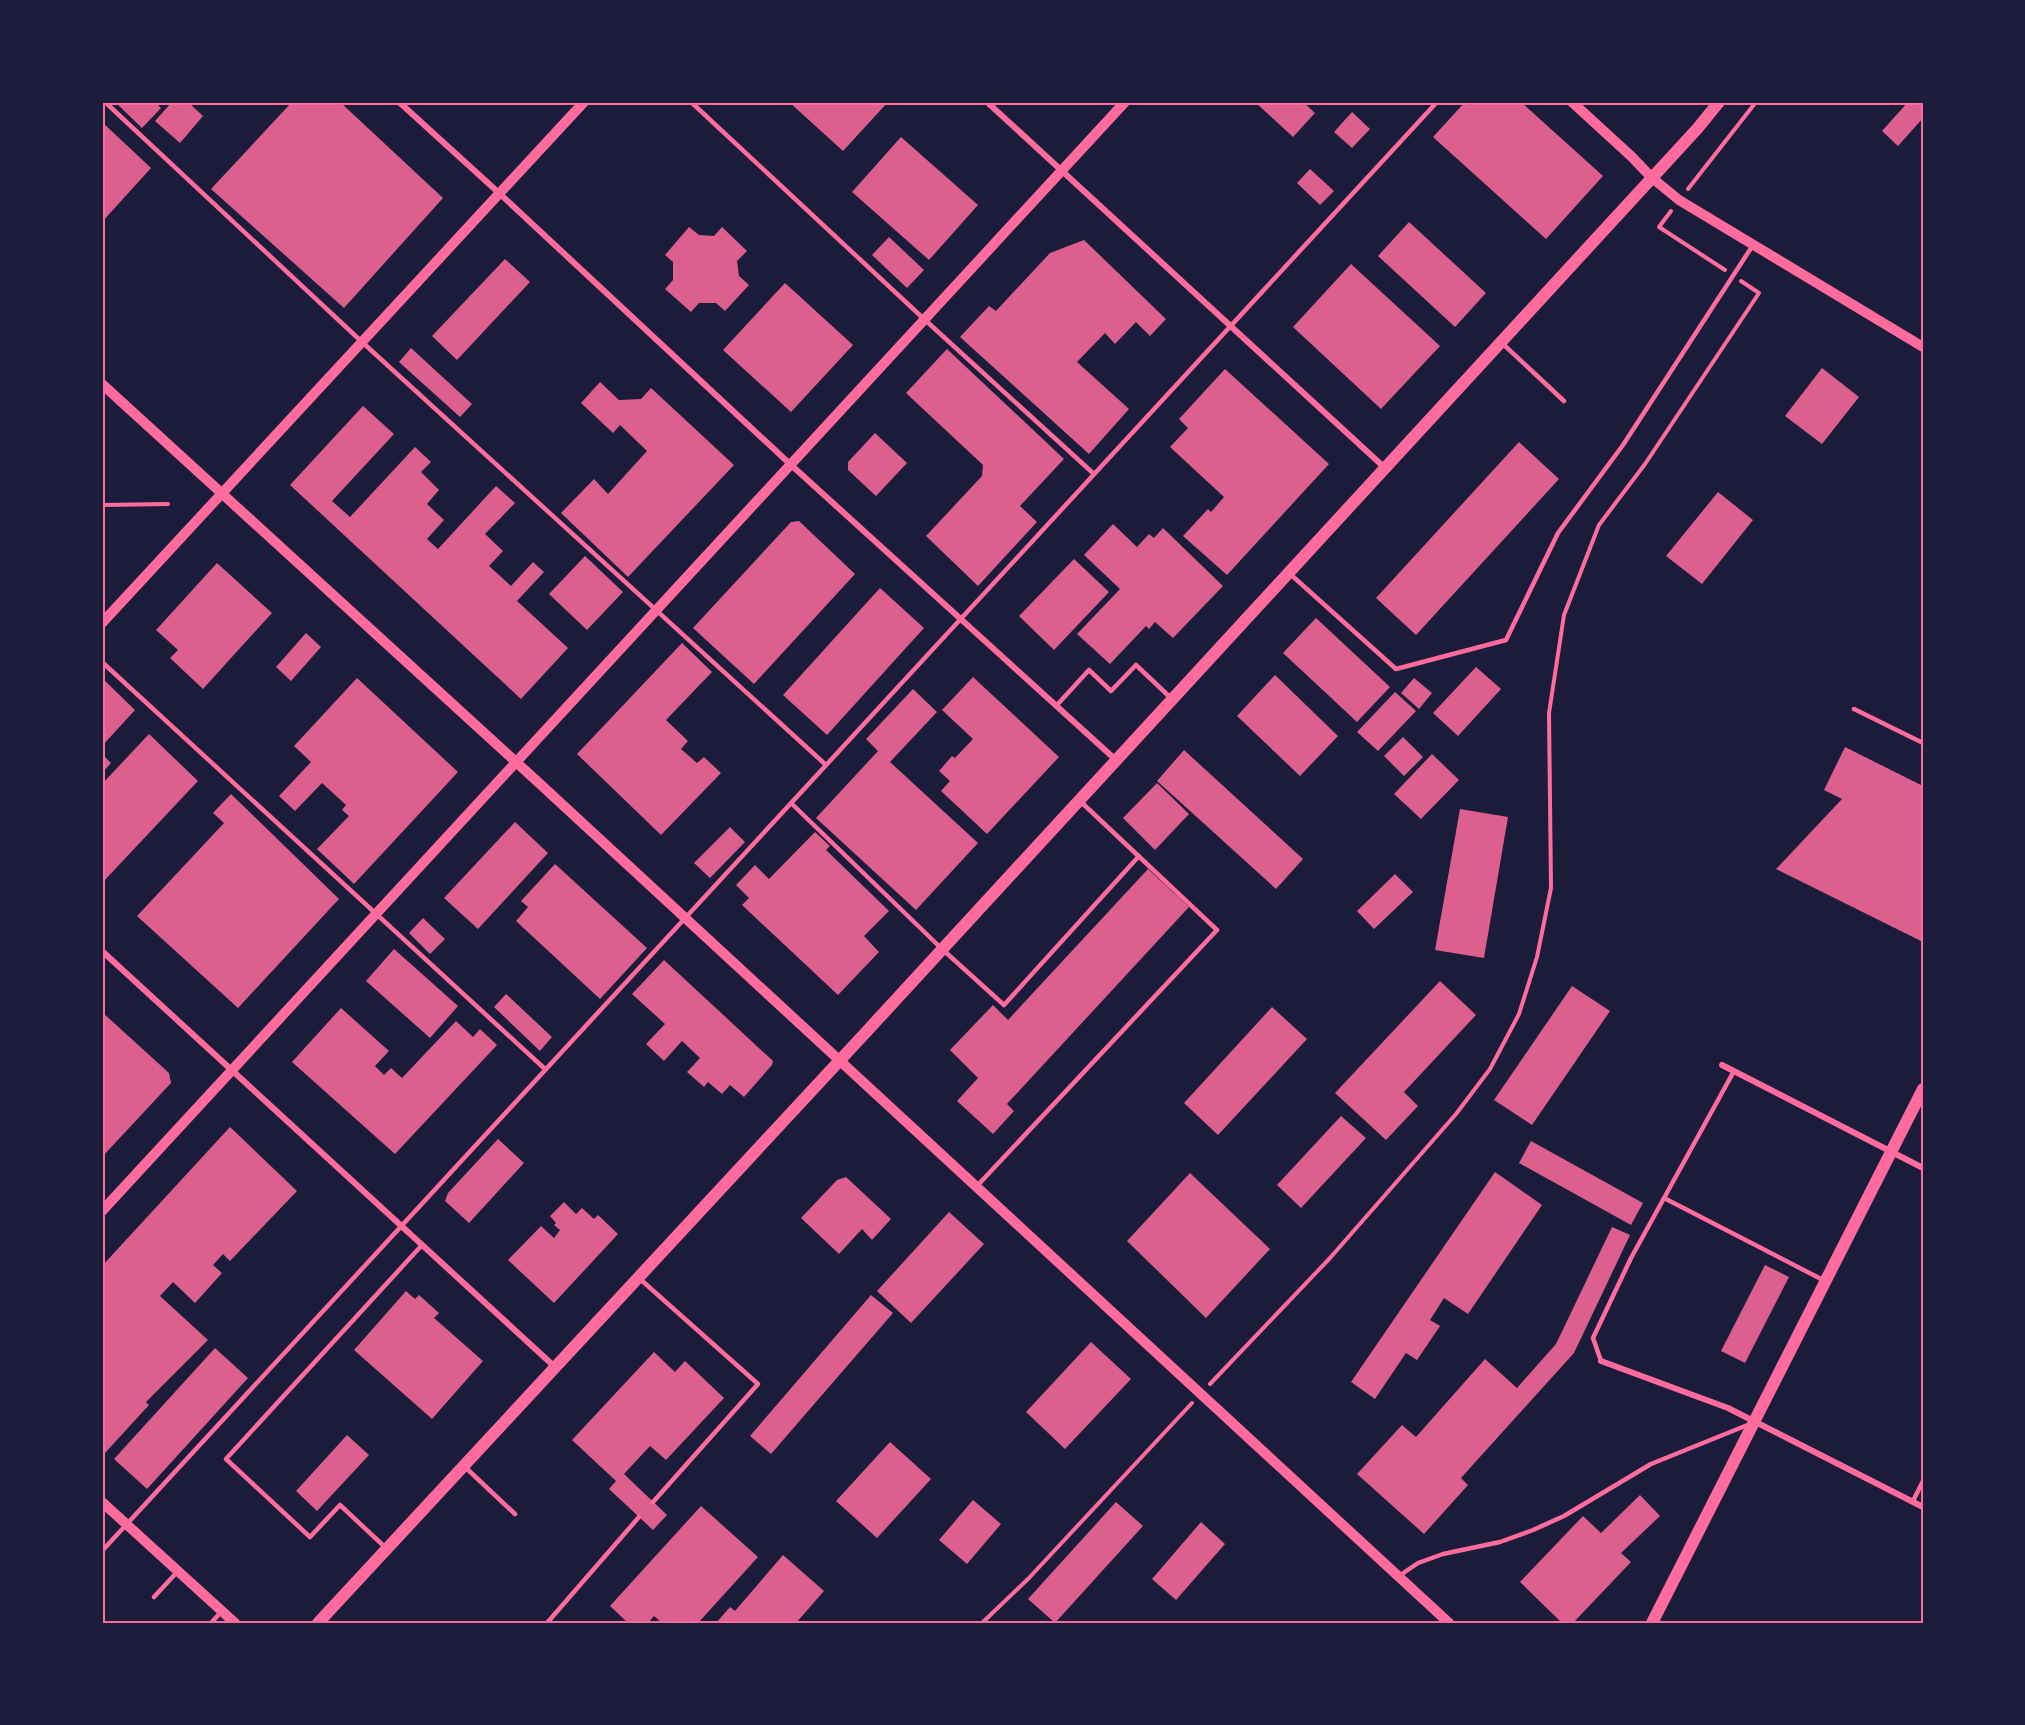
<svg xmlns="http://www.w3.org/2000/svg" width="2025" height="1725" font-family="Ubuntu,sans-serif">
	<style>
		.building { fill: #dd5f8e }
		.lines { fill: none; stroke-linecap: round; stroke-linejoin: round }
		.path { stroke: #ff6b9d; stroke-width: 4 }
		.service { stroke: #ff6b9d; stroke-width: 4.5 }
		.minor { stroke: #ff6b9d; stroke-width: 6 }
		.tertiary { stroke: #ff6b9d; stroke-width: 10 }
		.secondary { stroke: #ff6b9d; stroke-width: 12 }
		.neatline { fill: none; stroke: #ff6b9d; stroke-width: 2 }
	</style>
	<rect width="100%" height="100%" fill="#1b1b3a"/>
	<!-- building -->
	<path class="building" d="M115 102H155L161 108 142 128Z
		M172 102H188L203 116 180 143 155 121Z
		M292 102H340L443 198 344 308 211 189Z
		M789 102H888L843 151Z
		M1255 102H1303L1315 113 1293 137Z
		M1465 102H1521L1603 176 1546 239 1433 137Z
		M1908 102H1923V118L1898 146 1882 131Z
		M1352 112 1370 129 1352 148 1334 132Z
		M102 122 151 168 102 222Z
		M901 137 978 205 929 260 852 192Z
		M1310 169 1334 191 1320 205 1297 183Z
		M1409 222 1486 293 1455 327 1378 256Z
		M689 227 699 235 714 236 722 227 747 251 737 261 739 276 749 285 725 311 716 303H699L691 312 665 289 673 280V262L665 255Z
		M889 237 924 270 907 288 872 255Z
		M1084 240 1166 319 1150 336 1136 322 1115 344 1105 333 1077 362 1129 409 1089 454 960 337 989 306 996 311 1050 253Z
		M505 259 530 282 457 360 432 336Z
		M1351 264 1440 346 1381 409 1293 327Z
		M785 283 853 345 791 412 723 350Z
		M411 348 472 404 460 417 399 362Z
		M947 349 1064 459 1020 506 1037 522 978 586 926 536 982 476 983 465 906 393Z
		M1822 368 1859 397 1822 444 1785 416Z
		M1225 369 1329 464 1227 575 1183 536 1208 509 1211 512 1224 497 1170 447 1188 428 1179 419Z
		M600 382 619 400 641 399 651 388 734 465 628 577 561 513 594 479 608 494 647 451 620 425 613 433 581 403Z
		M363 406 394 434 332 501 350 517 415 447 431 462 421 472 439 490 427 504 444 520 427 539 438 549 496 486 515 503 485 534 503 551 489 566 511 586 533 562 544 572 517 601 568 648 521 699 290 485Z
		M875 433 907 463 876 496 848 470V462Z
		M1519 442 1559 479 1416 635 1376 598Z
		M1718 492 1753 520 1702 584 1666 556Z
		M799 521 855 574 754 684 693 628 791 522Z
		M1113 524 1137 547 1149 534 1154 538 1163 528 1223 586 1173 638 1155 622 1149 629 1146 626 1110 664 1077 634 1120 589 1084 555Z
		M585 556 623 592 587 630 549 594Z
		M1074 559 1109 592 1054 650 1019 616Z
		M217 563 272 613 203 689 170 658 178 650 156 630Z
		M880 588 924 628 827 735 783 695Z
		M1316 618 1390 687 1357 722 1283 653Z
		M306 633 321 647 291 681 276 667Z
		M682 643 712 672 666 720 688 741 681 749 697 763 704 757 721 773 661 835 577 754Z
		M1476 667 1501 689 1458 736 1433 713Z
		M1275 675 1338 736 1300 776 1237 716Z
		M973 677 1059 757 987 834 941 791 950 781 939 771 952 756 955 758 973 739 942 710Z
		M357 678 458 772 354 884 317 849 349 816 342 810 346 805 322 783 295 811 279 796 311 762 294 746Z
		M1414 678 1432 693 1419 709 1401 693Z
		M103 679 135 710 102 746V681Z
		M913 689 937 712 890 762 978 843 916 910 816 818 878 751 866 739Z
		M1395 692 1416 711 1378 751 1357 732Z
		M149 734 198 781 102 883V784Z
		M1403 737 1423 757 1404 776 1384 756Z
		M1845 747 1923 786V942L1776 869 1842 799 1824 790Z
		M1184 750 1303 859 1276 889 1157 781Z
		M102 754 111 763 102 773Z
		M1432 754 1459 780 1421 819 1394 794Z
		M1157 783 1189 814 1155 850 1123 818Z
		M231 794 339 899 238 1008 137 916 224 823 213 813Z
		M1460 809 1508 817 1484 958 1435 950Z
		M515 822 548 853 478 929 444 898Z
		M730 827 745 842 710 878 694 863Z
		M815 832 830 846 826 850 889 911 864 936 879 952 838 995 742 905 749 898 736 885 755 865 769 879Z
		M555 864 647 948 600 999 516 921 528 907 521 901Z
		M1148 869 1189 907 1007 1104 1014 1111 993 1134 957 1101 978 1078 950 1050 993 1005 1008 1020Z
		M1395 874 1413 892 1374 929 1357 911Z
		M423 918 445 939 430 954 409 933Z
		M394 949 458 1006 430 1038 366 981Z
		M664 960 773 1061 772 1065 744 1097 730 1085 722 1094 708 1082 704 1087 687 1072 700 1058 682 1041 664 1061 646 1044 665 1024 632 994Z
		M1440 981 1476 1015 1404 1092 1418 1106 1386 1140 1335 1093Z
		M1572 986 1610 1011 1532 1125 1494 1100Z
		M506 994 552 1037 540 1051 494 1007Z
		M1272 1007 1307 1039 1218 1135 1184 1103Z
		M341 1008 389 1051 375 1066 384 1075 391 1068 402 1078 456 1021 473 1037 480 1029 497 1045 395 1154 292 1062Z
		M102 1012 169 1073 171 1083 102 1157Z
		M1341 1116 1366 1138 1301 1208 1277 1185Z
		M230 1127 297 1191 230 1261 223 1254 213 1265 222 1273 195 1303 173 1282 160 1296 208 1340 146 1402 149 1405 105 1453 102 1450V1266Z
		M498 1139 524 1163 469 1223 445 1201 448 1193Z
		M1531 1141 1643 1203 1631 1225 1519 1163Z
		M1495 1172 1542 1205 1468 1314 1444 1298 1430 1320 1440 1326 1417 1360 1406 1353 1375 1399 1351 1382Z
		M1190 1173 1270 1249 1206 1318 1127 1241Z
		M846 1177 891 1219 872 1240 862 1229 839 1254 801 1218 837 1180Z
		M564 1202 576 1214 582 1208 594 1219 598 1215 618 1234 554 1303 508 1260 541 1226 554 1238 560 1230 554 1225 556 1223 550 1216Z
		M949 1212 984 1244 911 1323 877 1291Z
		M1612 1227 1630 1235 1574 1353 1461 1478 1468 1485 1424 1534 1357 1474 1402 1425 1416 1437 1485 1359 1517 1388 1556 1344Z
		M1765 1265 1789 1277 1745 1363 1721 1351Z
		M406 1291 415 1299 419 1295 439 1313 434 1318 483 1361 432 1419 354 1350Z
		M871 1295 893 1313 771 1454 750 1436Z
		M1091 1342 1131 1379 1065 1449 1026 1412Z
		M215 1348 248 1378 147 1489 114 1459Z
		M654 1352 675 1372 685 1361 724 1398 666 1460 650 1446 624 1474 667 1515 653 1530 609 1489 616 1481 572 1440Z
		M347 1435 369 1455 317 1511 296 1491Z
		M890 1442 931 1479 877 1538 836 1501Z
		M1640 1495 1660 1516 1621 1553 1631 1562 1573 1623H1562L1520 1582 1583 1516 1601 1533Z
		M973 1500 1001 1524 967 1564 939 1540Z
		M1116 1502 1143 1526 1055 1623 1028 1599Z
		M701 1506 758 1557 698 1623H662L654 1616 648 1623H628L610 1606Z
		M1201 1522 1225 1544 1176 1600 1152 1579Z
		M783 1555 824 1591 796 1623H716L730 1607 735 1611Z"/>
	<g class="lines">
		<!-- path -->
		<path class="path" d="M1688 189 1756 102
			M1671 211 1659 227 1725 270
			M102 505 168 504
			M1210 1384 1330 1258 1456 1114 1490 1069 1519 1014 1537 957 1551 888 1549 713 1564 615 1599 525 1645 464 1759 293 1741 281
			M982 1623 1028 1579 1192 1403"/>
		<!-- service -->
		<path class="service" d="M105 102 362 342 826 765
			M691 102 924 319 1094 474
			M1503 344 1564 401
			M1289 573 1396 669 1506 640 1558 533 1623 445 1753 245
			M102 662 545 1069
			M1056 706 1089 670 1111 691 1136 665 1172 699
			M1854 709 1923 743
			M791 803 942 949 1004 1005 1139 856
			M976 1187 1217 930 1080 801
			M1664 1198 1825 1281
			M640 1279 758 1384 653 1502
			M1601 1361 1593 1338 1631 1258 1734 1071
			M465 1467 515 1514
			M1913 1501 1923 1481
			M387 1549 340 1505 310 1537 226 1459 422 1245
			M102 1551 1437 102
			M1399 1576 1418 1563 1443 1554 1500 1542 1533 1530 1564 1516 1651 1464 1750 1424
			M154 1597 178 1571
			M211 1623 221 1612
			M547 1623 639 1517"/>
		<!-- minor -->
		<path class="minor" d="M399 102 499 193 790 464 1116 760
			M987 102 1385 468
			M102 951 555 1367
			M1722 1065 1923 1168
			M1601 1361 1728 1408 1923 1507"/>
		<!-- tertiary -->
		<path class="tertiary" d="M1572 102 1632 157 1651 177 1679 200 1923 347
			M102 384 539 783 1449 1623
			M102 623 584 102
			M102 1211 1125 102
			M102 1502 235 1623"/>
		<!-- secondary -->
		<path class="secondary" d="M318 1623 868 1030 1697 129 1719 102
			M1652 1623 1923 1089"/>
	</g>
	<!-- border -->
	<rect width="2025" height="1725" fill="none" stroke="#1b1b3a" stroke-width="207"/>
	<rect x="104" y="104" width="1818" height="1518" class="neatline"/>
</svg>
